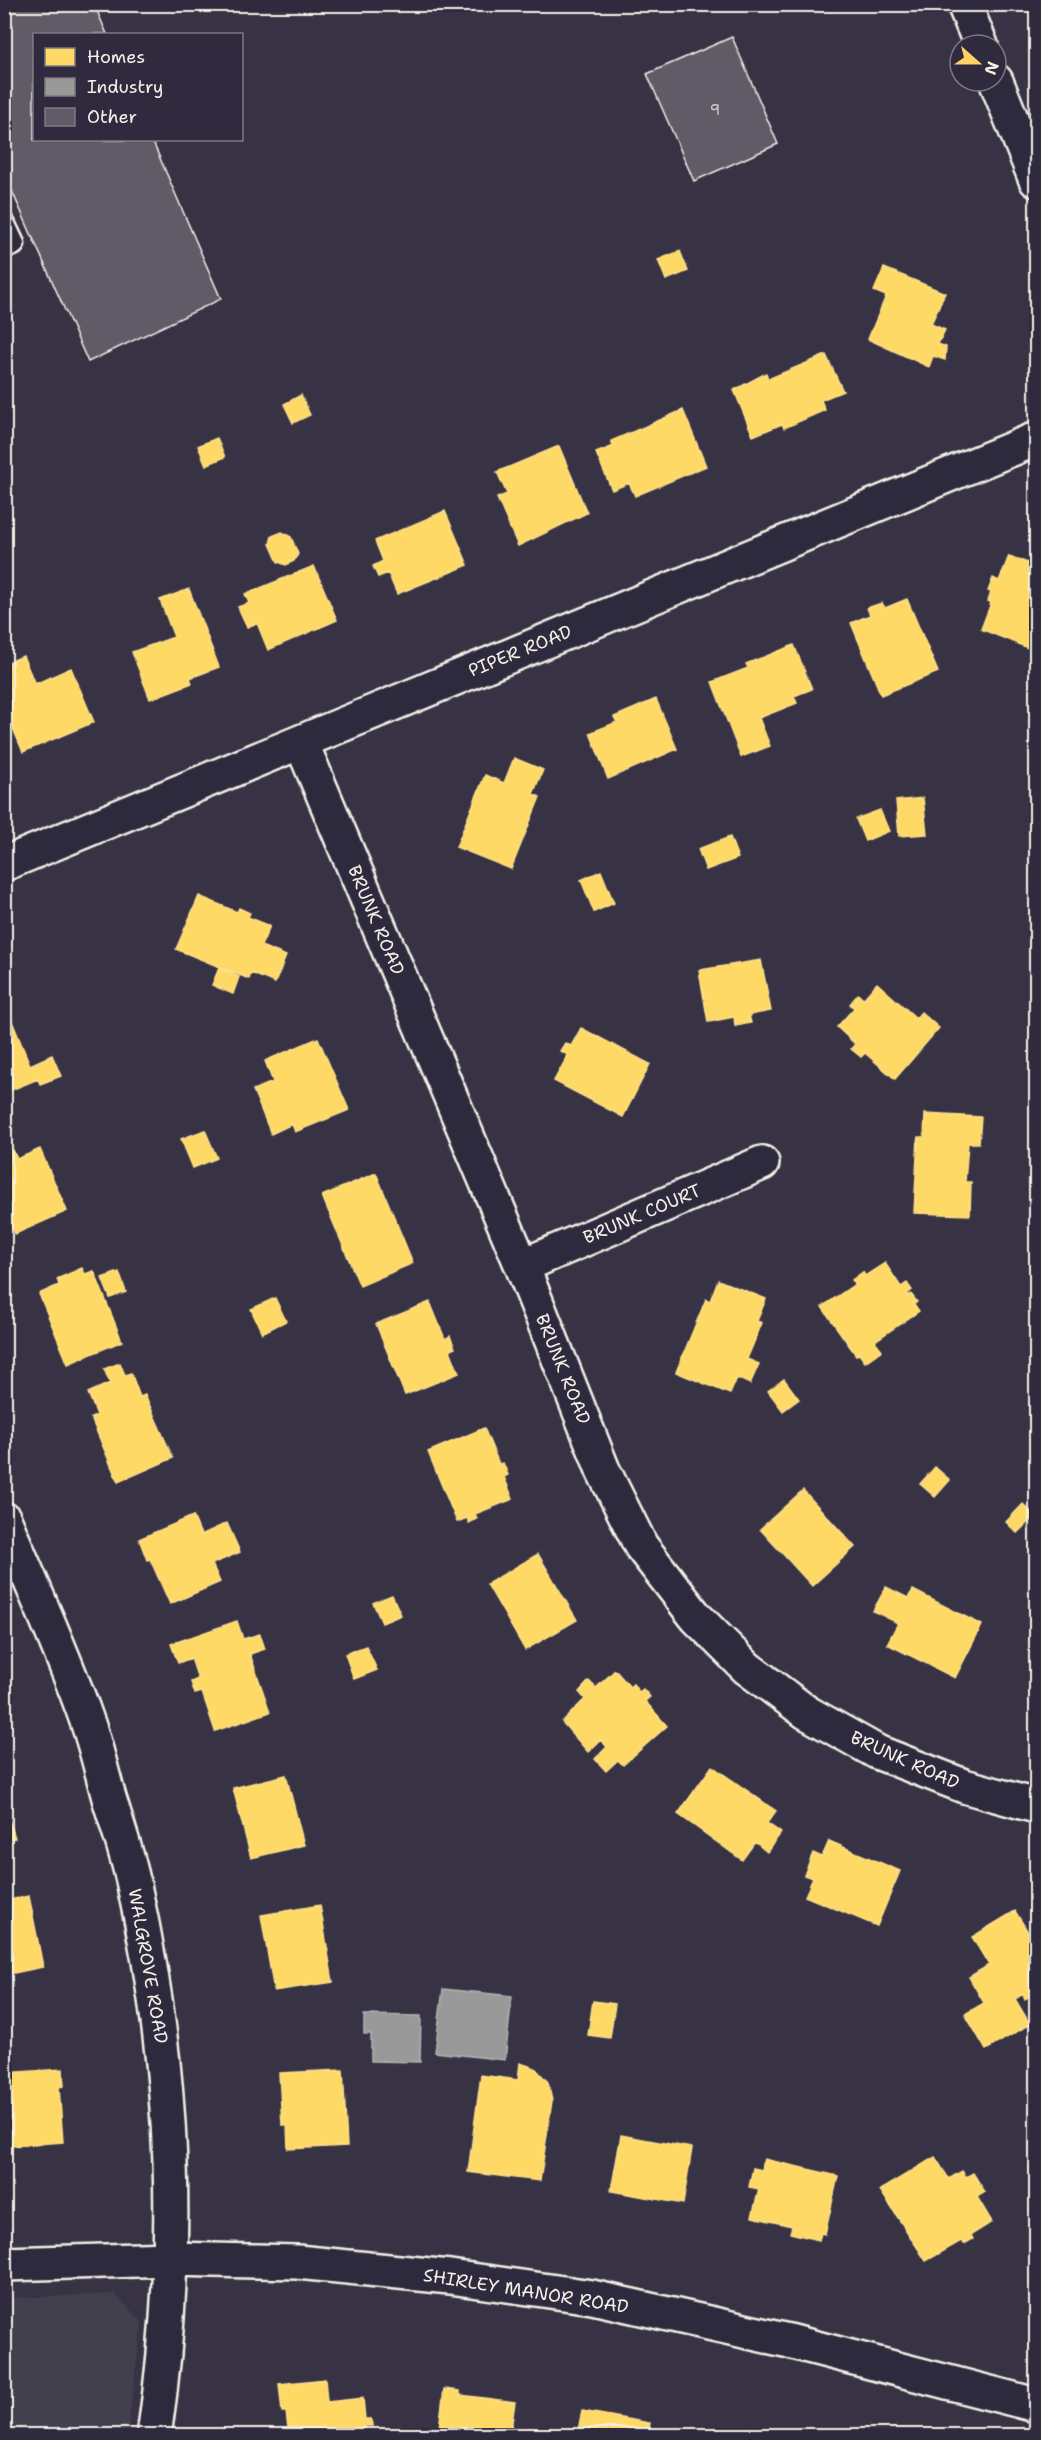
<svg xmlns="http://www.w3.org/2000/svg" width="1041" height="2440" font-family="'Shantell Sans',sans-serif">
	<style>
		.built { fill: #433f4e }
		.homes { fill: #ffd966; stroke: #fce08d; stroke-width: 1.5 }
		.industry { fill: #999; stroke: #b4b3b1; stroke-width: 1.5 }
		.building { fill: #5f5c67; stroke: #f4f1e8; stroke-width: 1.5 }
		.lines { fill: none; stroke-linecap: round; stroke-linejoin: round }
		.service-casing { stroke: #f4f1e8; stroke-width: 27 }
		.minor-casing { stroke: #f4f1e8; stroke-width: 38 }
		.tertiary-casing { stroke: #f4f1e8; stroke-width: 38 }
		.service { stroke: #2f2a3d; stroke-width: 22 }
		.minor { stroke: #2f2a3d; stroke-width: 33 }
		.tertiary { stroke: #2f2a3d; stroke-width: 33 }
		.labels { text-anchor: middle; stroke-width: 6; stroke-linejoin: round; paint-order: stroke }
		.number-label { font-size: 15px; fill: #cfccc8 }
		.street-label { font-size: 18px; fill: #f4f1e8; stroke: #2f2a3d }
	</style>
	<rect width="100%" height="100%" fill="#373244"/>
	<filter id="ink" filterUnits="userSpaceOnUse"><feTurbulence type="fractalNoise" baseFrequency=".0167" numOctaves="2"/><feDisplacementMap in="SourceGraphic" scale="12" xChannelSelector="R" yChannelSelector="G"/><feConvolveMatrix kernelMatrix="1 2 1 2 8 2 1 2 1" color-interpolation-filters="sRGB"/></filter>
	<g filter="url(#ink)">
		<!-- built -->
		<path class="built" d="M115 2294 142 2322 127 2435H5V2298Z"/>
		<!-- homes -->
		<path class="homes" d="M680 251 688 271 666 280 658 260Z
			M884 268 945 293 931 324 945 330 938 344 946 347 945 360 933 356 929 367 868 339 886 296 874 291Z
			M826 355 843 391 821 400 825 410 784 428 782 424 753 436 734 390 766 373 768 379Z
			M301 395 310 415 293 423 284 404Z
			M683 410 706 466 635 496 629 483 612 490 596 453 614 446 611 441Z
			M217 438 225 457 206 465 198 446Z
			M559 446 587 513 518 546 497 498 507 494 497 472Z
			M445 511 468 565 397 594 388 573 378 577 373 566 383 561 375 541Z
			M282 532 291 537 298 554 294 561 286 565 278 562 270 544 272 536Z
			M1009 556 1036 566V630L1028 648 981 629 991 603 988 601 991 592 988 591 993 578 999 581Z
			M314 566 337 620 268 650 257 623 247 627 238 607 249 603 245 594Z
			M189 589 219 667 190 678 192 683 150 699 132 652 174 637 160 600Z
			M907 599 938 672 881 695 851 623 870 615 867 608 882 603 885 608Z
			M794 645 812 689 794 696 797 703 759 718 770 746 741 757 712 682 748 668 746 664Z
			M23 656 35 684 71 668 94 722 23 752 12 726 4 729V719L9 717 4 706V697L8 696 4 687V664Z
			M656 699 677 749 608 779 590 733 617 722 614 717Z
			M514 758 543 770 533 794 540 797 511 869 456 847 485 775 504 783Z
			M923 798 927 834 899 836 896 801Z
			M880 810 889 831 865 841 856 819Z
			M730 837 738 858 706 870 698 849Z
			M601 871 614 903 594 912 581 880Z
			M199 896 237 912 239 908 250 913 248 917 270 926 261 946 286 956 275 983 251 973 249 979 176 949Z
			M761 960 771 1011 749 1015 751 1023 735 1026 734 1017 708 1022 699 970Z
			M219 968 239 977 233 994 212 985Z
			M877 983 916 1018 921 1012 939 1028 895 1079 865 1053 861 1057 851 1049 855 1044 837 1027 854 1008 850 1004 858 994 863 999Z
			M7 1009 30 1065 52 1055 61 1076 40 1084 38 1079 4 1093V1010Z
			M581 1028 650 1064 623 1117 554 1081 568 1055 560 1051 565 1043 571 1046Z
			M318 1038 349 1110 295 1132 292 1124 271 1134 253 1090 273 1082 265 1061Z
			M925 1114 981 1117 979 1143H968L965 1182H971L970 1215 914 1213 918 1137H924Z
			M205 1130 217 1158 193 1168 181 1139Z
			M40 1149 67 1211 15 1234 4 1210V1153L13 1150 17 1159Z
			M376 1173 413 1263 360 1286 322 1196Z
			M885 1263 901 1287 907 1283 912 1290 907 1294 908 1296 911 1294 917 1302 914 1304 919 1311 875 1341 882 1350 865 1362 859 1354 856 1355 822 1307 855 1284 852 1280 863 1272 865 1276Z
			M82 1268 85 1274 94 1271 122 1341 68 1364 39 1294 59 1285 57 1279Z
			M119 1272 126 1292 110 1298 102 1278Z
			M718 1280 766 1299 757 1321 762 1323 747 1359 759 1364 750 1384 737 1378 730 1394 676 1372 706 1299 710 1301Z
			M275 1298 286 1321 262 1333 251 1309Z
			M430 1302 445 1339 450 1336 455 1348 450 1350 459 1373 405 1395 376 1324Z
			M120 1363 125 1375 131 1373 140 1397 145 1395 173 1458 118 1482 91 1418 97 1415 88 1393 110 1383 104 1369Z
			M784 1379 799 1399 783 1411 768 1391Z
			M484 1428 499 1464 503 1463 508 1475 504 1477 513 1499 475 1514 477 1519 469 1523 467 1518 457 1522 428 1452Z
			M935 1467 950 1480 935 1497 920 1484Z
			M803 1490 855 1547 812 1586 760 1529Z
			M1023 1504 1035 1516 1017 1533 1006 1522Z
			M193 1516 201 1535 227 1523 240 1552 212 1564 220 1582 170 1604 150 1559 147 1560 139 1539Z
			M538 1554 577 1620 525 1650 487 1584Z
			M886 1587 908 1598 913 1590 982 1625 955 1678 887 1644 898 1623 873 1611Z
			M392 1595 401 1615 382 1623 373 1603Z
			M237 1621 243 1639 260 1634 265 1649 250 1654 270 1712 215 1731 202 1692 195 1694 191 1682 198 1679 191 1658 178 1663 171 1644Z
			M366 1646 377 1670 354 1679 345 1654Z
			M615 1670 630 1687 633 1684 639 1692 643 1689 650 1697 645 1701 667 1726 623 1765 618 1760 606 1771 595 1759 607 1747 601 1740 588 1752 562 1722 585 1699 579 1692 589 1681 596 1688Z
			M712 1766 776 1811 767 1823 781 1833 767 1852 755 1842 742 1860 678 1814Z
			M286 1775 304 1845 251 1858 233 1788Z
			M4 1803 15 1838 4 1841Z
			M829 1841 900 1871 877 1926 805 1896 813 1878 804 1875 813 1853 822 1857Z
			M29 1896 43 1967 4 1975V1901Z
			M320 1905 333 1982 274 1991 261 1915Z
			M1015 1911 1031 1937 1034 1935 1036 1939V1985L1032 1988 1035 1993 1025 1999 1023 1994 1015 1999 1030 2024 986 2050 965 2014 984 2003 969 1977 989 1965 972 1937Z
			M593 2001 615 2004 610 2038 588 2035Z
			M520 2063 535 2068 548 2082 552 2101 540 2181 468 2172 481 2075 518 2080Z
			M63 2069 64 2086 59 2087 63 2142 10 2146 7 2110H4V2073Z
			M343 2070 347 2146 288 2149 287 2125H282L279 2073Z
			M621 2135 692 2148 683 2204 611 2191Z
			M935 2157 949 2179 962 2171 966 2177 973 2173 985 2192 977 2197 992 2222 971 2235 973 2239 964 2244 961 2241 926 2261 880 2190Z
			M764 2159 838 2176 825 2234 821 2233 819 2240 790 2233 792 2226 752 2217 759 2189 749 2187 753 2168 762 2170Z
			M325 2379 327 2402 363 2398 365 2419H371L373 2426H364L365 2436H289L286 2412H282L279 2384Z
			M444 2389 460 2391V2395L515 2402 510 2436H438Z
			M582 2411 650 2423 648 2436H571L572 2429 578 2430Z"/>
		<!-- industry -->
		<path class="industry" d="M443 1989 512 1996 505 2060 435 2052Z
			M364 2015 421 2016 420 2062 371 2061V2034H364Z"/>
		<!-- building -->
		<path class="building" d="M4 4H94L107 34H34V140H152L221 299 88 362 4 173Z
			M732 37 778 144 694 181 647 74Z"/>
		<g class="lines">
			<defs>
				<path id="service" d="M4 225 13 244"/>
				<path id="minor" d="M301 742 522 1266 603 1470 641 1546 696 1617 747 1668 806 1712 877 1752 964 1786 1036 1806
					M4 864 1036 439
					M522 1266 762 1163
					M4 2264 172 2259"/>
				<path id="tertiary" d="M964 4 981 45
					M996 81 1036 180
					M4 1519C32 1586 63 1652 87 1721 96 1746 102 1773 109 1798 118 1827 128 1856 134 1885 175 2071 182 2247 154 2436
					M172 2259 297 2262 450 2277 592 2297 789 2341 1036 2405"/>
			</defs>
			<!-- service casing -->
			<use href="#service" class="service-casing"/>
			<!-- minor casing -->
			<use href="#minor" class="minor-casing"/>
			<!-- tertiary casing -->
			<use href="#tertiary" class="tertiary-casing"/>
			<!-- service -->
			<use href="#service" class="service"/>
			<!-- minor -->
			<use href="#minor" class="minor"/>
			<!-- tertiary -->
			<use href="#tertiary" class="tertiary"/>
		</g>
	</g>
	<g class="labels">
		<!-- number labels -->
		<g class="number-label">
			<text x="715" y="115">9</text>
		</g>
		<!-- street labels -->
		<g class="street-label">
			<text transform="translate(520 651) rotate(-22)" y="6">PIPER ROAD</text>
			<text transform="translate(376 920) rotate(67)" y="6">BRUNK ROAD</text>
			<text transform="translate(642 1214) rotate(-23)" y="6">BRUNK COURT</text>
			<text transform="translate(563 1369) rotate(68)" y="6">BRUNK ROAD</text>
			<text transform="translate(905 1760) rotate(24)" y="6">BRUNK ROAD</text>
			<text transform="translate(148 1966) rotate(80)" y="6">WALGROVE ROAD</text>
			<text transform="translate(526 2291) rotate(9)" y="6">SHIRLEY MANOR ROAD</text>
		</g>
	</g>
	<!-- margin -->
	<rect width="1041" height="2440" fill="none" stroke="#2f2a3d" stroke-width="24"/>
	<rect x="12" y="12" width="1017" height="2416" fill="none" stroke="#f4f1e8" stroke-width="2" filter="url(#ink)"/>
	<!-- legend -->
	<rect x="33" y="33" width="210" height="108" fill="#2f2a3d" stroke="#7e7a81" stroke-width="1.5"/>
	<rect x="45" y="48" width="30" height="18" fill="#ffd966" stroke="#7e7a81" stroke-width="1.5"/>
	<text x="87" y="63" font-size="18" fill="#f4f1e8">Homes</text>
	<rect x="45" y="78" width="30" height="18" fill="#999999" stroke="#7e7a81" stroke-width="1.5"/>
	<text x="87" y="93" font-size="18" fill="#f4f1e8">Industry</text>
	<rect x="45" y="108" width="30" height="18" fill="#5f5c67" stroke="#7e7a81" stroke-width="1.5"/>
	<text x="87" y="123" font-size="18" fill="#f4f1e8">Other</text>
	<!-- north arrow -->
	<g transform="translate(978 63) rotate(111)"><circle r="28" fill="#2f2a3d" stroke="#7e7a81" stroke-width="1.5"/>
	<path d="M0-4.5L10 22L0 15L-10 22Z" fill="#ffd166"/>
	<text y="-9" font-size="16" font-weight="bold" text-anchor="middle" fill="#f4f1e8">N</text>
	</g>
</svg>
